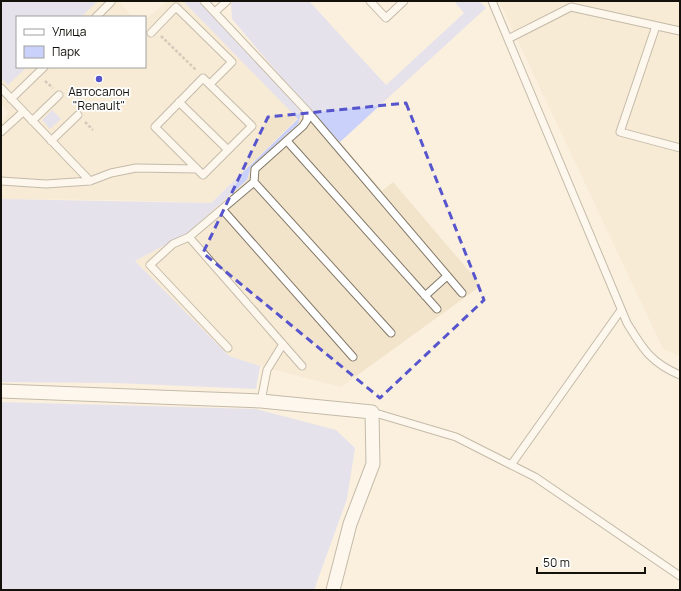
<svg xmlns="http://www.w3.org/2000/svg" width="681" height="591" font-family="Manrope,sans-serif">
	<style>
		.built { fill: #f2e4cb }
		.green { fill: #cad1fa }
		.lines { fill: none; stroke-linecap: round; stroke-linejoin: round }
		.service-casing { stroke: #837969; stroke-width: 9 }
		.minor-casing { stroke: #837969; stroke-width: 15 }
		.path { stroke: #a39b8e; stroke-width: 2.5; stroke-dasharray: 3 2; stroke-linecap: butt }
		.service { stroke: #fff; stroke-width: 7 }
		.minor { stroke: #fff; stroke-width: 13 }
		.marked { fill: none; stroke: #5655cd; stroke-width: 3; stroke-dasharray: 8 5; stroke-linejoin: round }
		.poi-dot { fill: #5655cd; stroke: #fff; stroke-width: 1.5 }
		.labels { text-anchor: middle; stroke-width: 3.5; stroke-linejoin: round; paint-order: stroke }
		.poi-label { font-size: 12px; fill: #14110b; stroke: #fff }
	</style>
	<rect width="100%" height="100%" fill="#fbf0de"/>
	<!-- built -->
	<path class="built" d="M1 1H118L133 17H17V67H145V20L167 1H183L298 118 211 203 115 200 1 199V122L7 115 8 112 1 103Z
		M499 1H680V356L663 349Z
		M304 104 340 142 382 191 393 182 481 285 471 293 341 387 260 366 229 357 135 261 186 234 247 180 251 167 298 124 300 113V108Z"/>
	<!-- green -->
	<path class="green" d="M1 1H98L81 17H17V67H27L8 85 1 78Z
		M183 1H199L300 108V117L298 124 251 167 247 180 186 234 135 261 229 356 260 366 256 389 115 383 1 382V199L211 203 298 119Z
		M234 1H309L386 85 464 13 454 1H479L486 8 340 142 304 104 232 19 231 4Z
		M52 110 61 119 50 129 42 120Z
		M1 402 256 409 336 430 355 448 347 499 314 590H1Z"/>
	<g class="lines">
		<defs>
			<path id="service" d="M204 1 307 111 462 293
				M370 1 386 18 404 1
				M492 1 627 323C643 349 651 363 680 375
				M215 12 227 1
				M96 17 111 2
				M656 26 620 132 680 148
				M151 33 176 7 232 62 210 84
				M508 39 571 7 680 31
				M203 78 252 126 203 175 155 127Z
				M1 88 90 181
				M11 99 44 67
				M179 102 228 150
				M32 121 59 95
				M1 132 23 112
				M51 141 78 115
				M287 141 437 309
				M1 181 46 184 90 181 111 173 136 168 197 169
				M254 182 391 333
				M222 209 353 357
				M189 237 302 366
				M425 296 447 276
				M228 348 150 265 173 244 189 237 254 182 255 169 303 126 307 120V111
				M261 401 267 370 283 344
				M372 412 456 437 535 477 680 576
				M511 465 621 310"/>
			<path id="minor" d="M1 391 261 401 372 412 373 464 350 524 333 590"/>
		</defs>
		<!-- service casing -->
		<use href="#service" class="service-casing"/>
		<!-- minor casing -->
		<use href="#minor" class="minor-casing"/>
		<!-- path -->
		<path class="path" d="M161 36 196 70
			M45 81 53 88
			M85 122 93 130"/>
		<!-- service -->
		<use href="#service" class="service"/>
		<!-- minor -->
		<use href="#minor" class="minor"/>
	</g>
	<!-- marked area -->
	<path d="M0 0H681V591H0ZM406 103 484 300 380 398 203 253 268 117Z" fill="#fbf0de" fill-opacity=".55" fill-rule="evenodd"/>
	<path class="marked" d="M406 103 484 300 380 398 203 253 268 117Z"/>
	<!-- markers -->
	<circle class="poi-dot" cx="99" cy="79" r="4"/>
	<g class="labels">
		<!-- poi labels -->
		<g class="poi-label">
			<text x="99" y="96">Автосалон<tspan x="99" dy="14">"Renault"</tspan></text>
		</g>
	</g>
	<!-- border -->
	<rect width="681" height="591" fill="none" stroke="#14110b" stroke-width="4"/>
	<!-- legend -->
	<rect x="16" y="16" width="130" height="52" fill="#ffffff" stroke="#a1a09d"/>
	<rect x="24" y="29" width="20" height="6" fill="#ffffff" stroke="#a1a09d"/>
	<text x="52" y="36" font-size="12" fill="#14110b">Улица</text>
	<rect x="24" y="46" width="20" height="12" fill="#cad1fa" stroke="#a1a09d"/>
	<text x="52" y="56" font-size="12" fill="#14110b">Парк</text>
	<!-- scale -->
	<path d="M537 567v6h108v-6" fill="none" stroke="#14110b" stroke-width="2"/>
	<text x="543" y="567" font-size="12" fill="#14110b" stroke="#ffffff" stroke-width="3" paint-order="stroke">50 m</text>
</svg>
